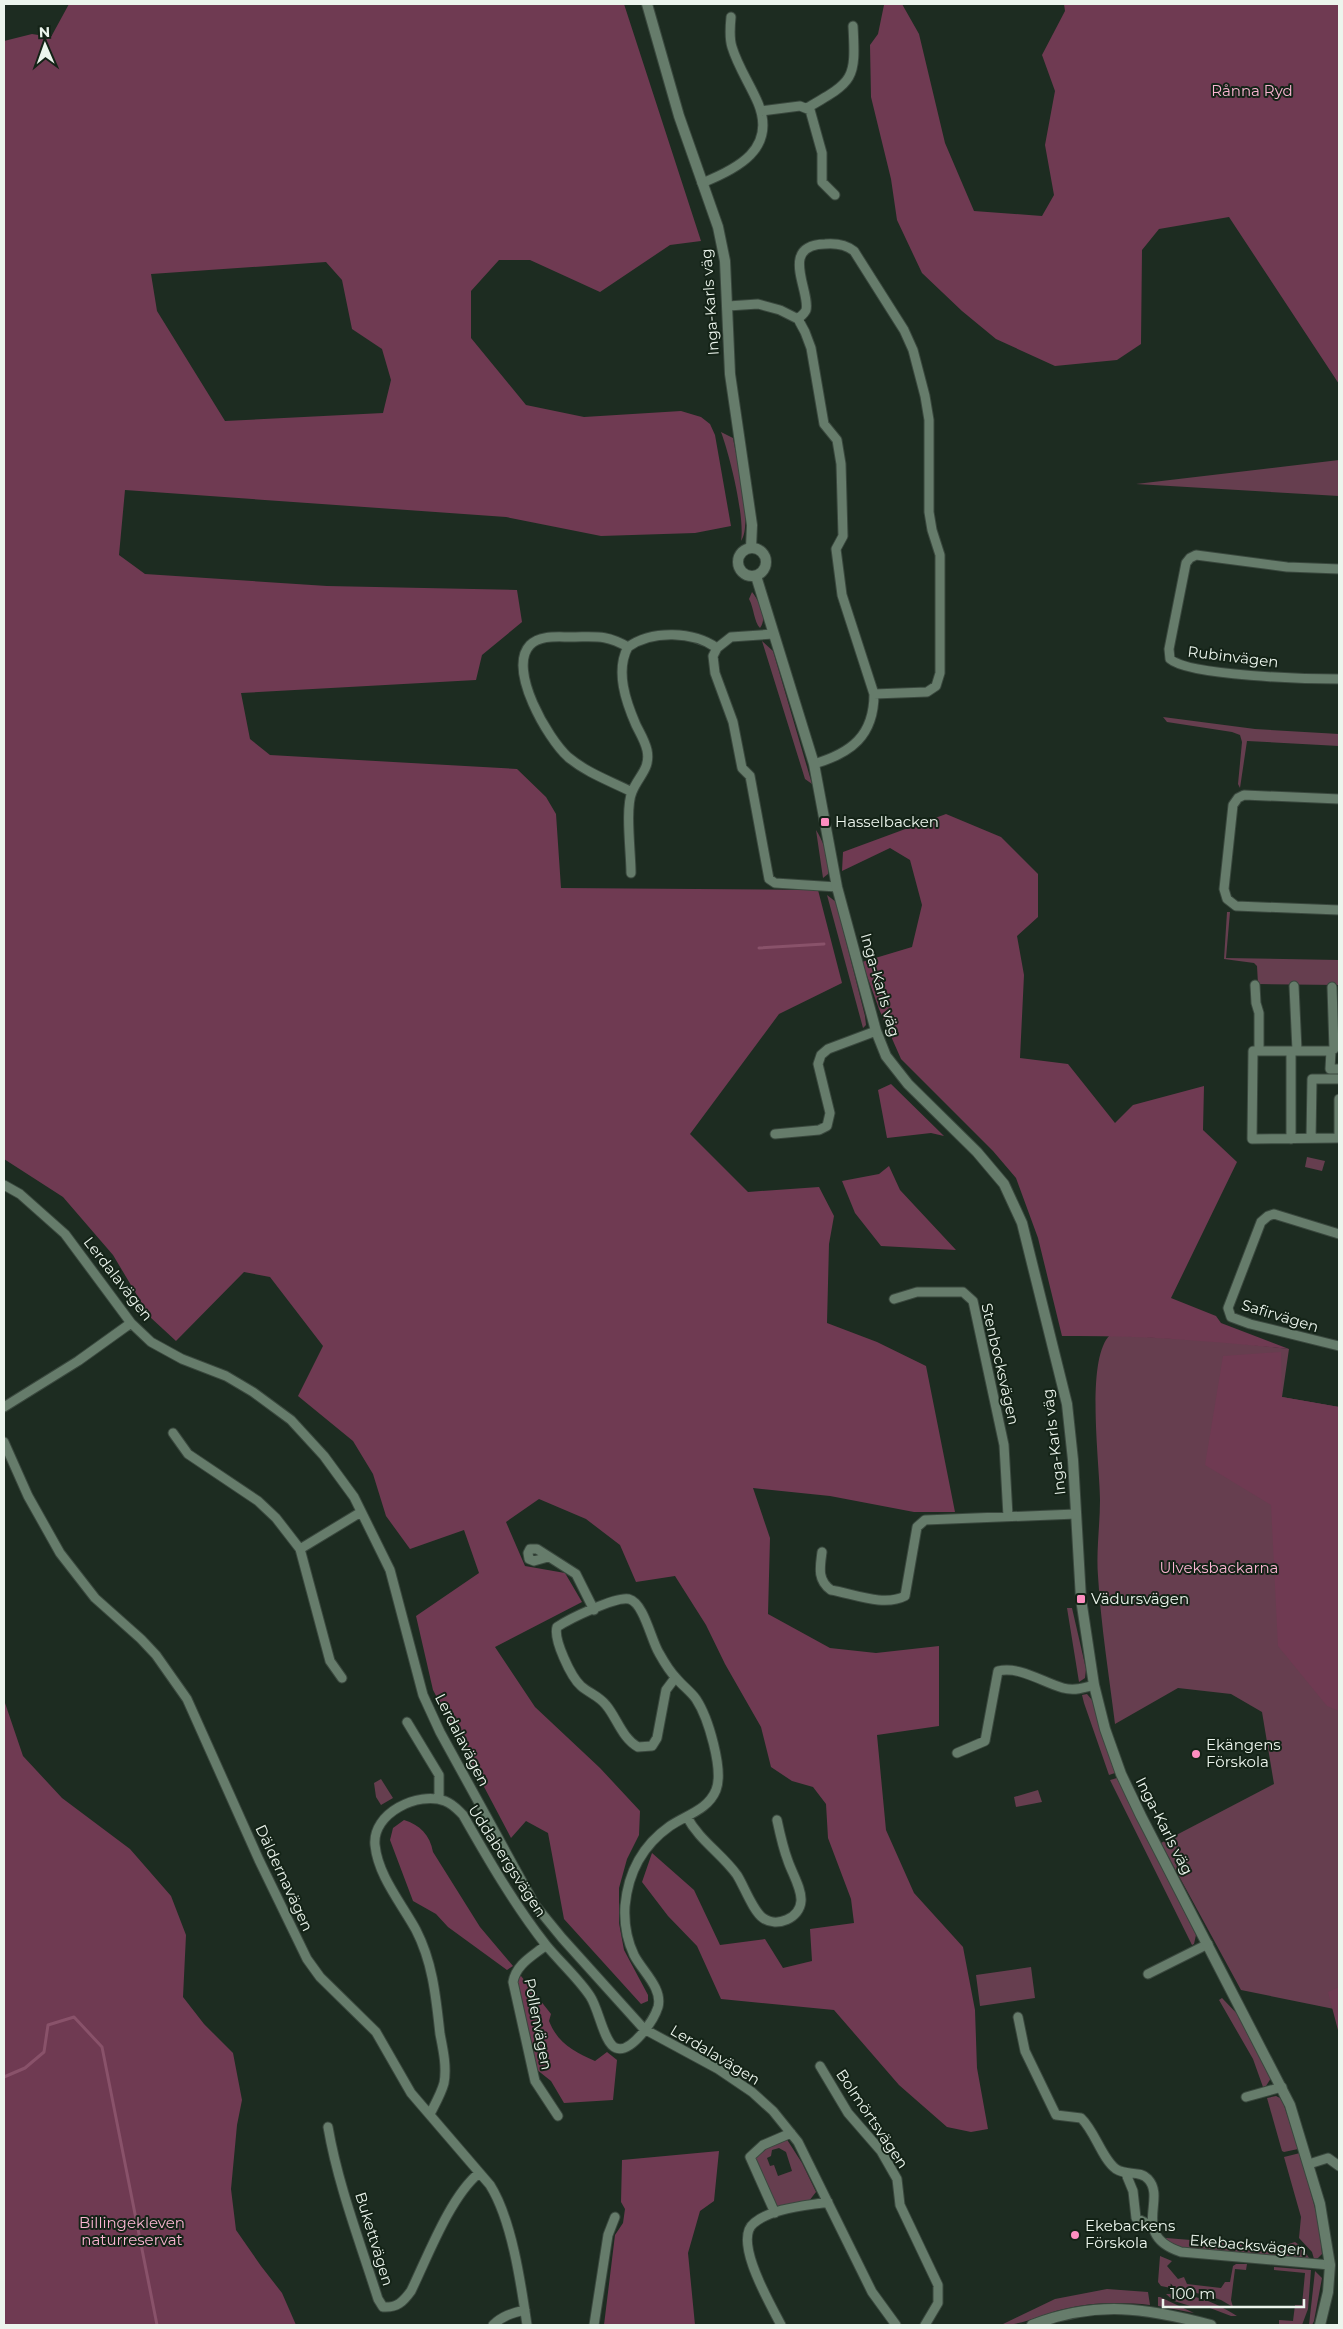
<svg xmlns="http://www.w3.org/2000/svg" width="1343" height="2329" font-family="Montserrat,sans-serif">
	<style>
		.green { fill: #663e4f; fill-rule: evenodd }
		.forest { fill: #6f3a52; fill-rule: evenodd }
		.lines { fill: none; stroke-linecap: round; stroke-linejoin: round }
		.stream { stroke: #89526a; stroke-width: 3 }
		.minor-casing { stroke: #3a483e; stroke-width: 11 }
		.tertiary-casing { stroke: #3a483e; stroke-width: 12 }
		.minor { stroke: #667c6b; stroke-width: 9 }
		.tertiary { stroke: #667c6b; stroke-width: 10 }
		.poi-dot { fill: #fd8ec0; stroke: #142317; stroke-width: 2 }
		.labels { text-anchor: middle; stroke-width: 4; stroke-linejoin: round; paint-order: stroke }
		.park-label { font-size: 15px; fill: #fab5d2; stroke: #142317 }
		.street-label { font-size: 15px; fill: #ecf5ed; stroke: #142317 }
		.poi-label { font-size: 15px; fill: #ecf5ed; stroke: #142317; text-anchor: start }
	</style>
	<rect width="100%" height="100%" fill="#1d2c21"/>
	<!-- green -->
	<path class="green" d="M721 432 733 438C737 460 753 524 741 541 745 517 730 456 721 432Z
		M1339 460V496L1136 484Z
		M752 592C759 601 768 618 760 628 754 622 754 608 749 599Z
		M762 641 773 651 812 784 805 779Z
		M1163 717 1255 729 1339 734V746L1247 741 1240 788 1238 784 1242 742 1240 735 1232 732 1167 722Z
		M816 830C823 841 830 858 828 874L823 878Z
		M827 895 836 902 865 1016 866 1025 863 1028Z
		M1227 912H1230L1226 958 1339 960V985L1258 984 1257 966 1254 963 1224 959Z
		M1307 1157 1325 1161 1322 1171 1305 1167Z
		M1110 1335 1218 1341 1289 1349 1282 1397 1339 1407V2010L1241 1990 1161 1843 1274 1784 1262 1712 1231 1694 1178 1688 1115 1724C1109 1675 1101 1626 1098 1576 1096 1551 1100 1525 1100 1500 1100 1465 1085 1359 1110 1335Z
		M1067 1608H1072L1086 1669 1085 1678 1079 1682Z
		M1087 1694 1092 1700 1115 1773 1109 1775 1084 1703 1082 1695Z
		M1117 1778 1196 1935 1194 1944 1192 1945 1110 1780Z
		M381 1779 393 1798 381 1805 376 1797 374 1783Z
		M1038 1790 1042 1802 1016 1807 1014 1797Z
		M1031 1967 1035 1998 980 2006 976 1975Z
		M1222 1998 1243 2020 1271 2078 1266 2086 1263 2087 1253 2059 1219 2000Z
		M1276 2096 1282 2099 1298 2149 1284 2152 1282 2151 1267 2098Z
		M786 2138 802 2163 816 2192 809 2201 777 2207 753 2160 763 2148ZM779 2148 786 2152 792 2171 778 2176 774 2165 770 2166 767 2158 771 2156 772 2150Z
		M1300 2153 1319 2223 1322 2254 1318 2258 1314 2259 1312 2252 1299 2238 1301 2217 1284 2157Z
		M1166 2238 1279 2247 1295 2242 1302 2247 1311 2261 1195 2250 1181 2247 1165 2240Z
		M1160 2256 1172 2261 1167 2266 1178 2279 1184 2277 1187 2284 1221 2288 1225 2282H1230L1233 2266 1236 2264H1247L1246 2270 1235 2269 1231 2300 1233 2307 1221 2300 1206 2295 1161 2286 1158 2282Z
		M1274 2267 1311 2270 1308 2309 1302 2325H1260L1279 2324V2320L1293 2321 1295 2305H1302L1305 2273 1274 2270Z
		M1315 2271 1322 2278 1314 2321 1312 2325H1309Z
		M1107 2289 1148 2292 1150 2305C1122 2302 1093 2302 1064 2309 1041 2314 1025 2325 1001 2325L1055 2299Z
		M1166 2294C1195 2294 1213 2301 1237 2316H1231L1210 2308H1197L1174 2301Z
		M1158 2297H1160L1194 2313 1158 2306Z"/>
	<!-- forest -->
	<path class="forest" d="M69 4H624L701 241 670 245 600 292 530 260H499L471 291V338L526 405 584 417 681 411 701 417 710 424 715 435 731 526 695 533 601 536 506 517 125 490 119 555 145 574 327 586 517 590 522 622 482 655 476 680 241 693 250 739 270 755 517 769 546 797 556 814 561 888 818 890 842 983 779 1014 690 1134 748 1192 819 1187 834 1216 829 1244 827 1323 877 1342 926 1366 955 1512H914L830 1496 753 1488 770 1538 768 1614 830 1648 876 1653 939 1646V1726L877 1735 886 1830 914 1893 963 1947 975 2010 977 2068 988 2129 971 2132 947 2127 899 2085 834 2010 721 1999 697 1946 668 1916 642 1882 652 1853 694 1890 720 1945 765 1939 783 1968 812 1961 810 1929 854 1923 851 1899 828 1838 826 1804 813 1787 792 1781 771 1767 761 1727 725 1664 706 1625 675 1576 636 1582 620 1545 586 1519 539 1499 506 1522 525 1566 565 1573 582 1602 495 1647 535 1707 600 1768 640 1811 639 1835 627 1859 619 1888V1923L624 1950 648 1995V2001L641 2004 564 1919 548 1833 526 1821 511 1838 433 1690 416 1616 479 1573 464 1530 410 1549 386 1516 373 1474 353 1441 298 1396 323 1346 270 1277 244 1272 176 1341 150 1317 113 1255 63 1197 4 1159V41L32 34 51 37ZM326 262 342 280 352 329 382 349 391 380 383 413 225 421 157 311 151 274Z
		M902 4 919 34 945 143 974 211 1042 216 1054 195 1045 145 1055 91 1042 55 1065 11 1064 4H1339V384L1229 217 1159 229 1142 250 1141 344 1117 360 1055 366 996 339 962 311 922 273 897 220 891 179 871 97 870 45 878 34 884 5Z
		M946 814 1001 837 1038 874V917L1017 936 1024 975 1020 1058 1068 1064 1115 1123 1133 1105 1204 1086 1203 1130 1237 1162 1171 1298 1216 1316 1221 1323 1289 1349C1214 1341 1138 1335 1062 1336L1038 1238 1016 1178 993 1151 901 1059 879 1009 862 962 912 947 922 905 910 860 890 848 842 871 843 852Z
		M891 1084 944 1136 931 1133 887 1138 878 1090Z
		M889 1166 900 1190 956 1250 881 1246 855 1213 842 1181 879 1174Z
		M1281 1352 1282 1397 1339 1407V1711L1327 1706 1278 1646 1271 1505 1205 1465 1223 1356Z
		M4 1700 23 1756 62 1798 130 1849 171 1896 186 1935 183 1997 204 2024 233 2053 242 2100 237 2125 231 2189 236 2230 261 2266 282 2293 296 2325H4Z
		M404 1820C420 1825 430 1835 433 1852L480 1927 513 1966 507 1970 448 1927 436 1914 413 1901 390 1840 393 1828Z
		M521 1976 551 2014 549 2021C558 2044 575 2052 595 2061L607 2052 617 2060 613 2100 564 2103 551 2081 536 2069 518 1985V1978Z
		M1339 1987V2034L1328 1992Z
		M719 2151 714 2201 700 2211 688 2253 695 2325H604L615 2235 623 2223 625 2209 621 2202 622 2160Z"/>
	<g class="lines">
		<!-- stream -->
		<path class="stream" d="M759 948 824 944
			M4 2077 25 2068 44 2052 48 2025 74 2017 102 2047 157 2325"/>
		<defs>
			<path id="minor" d="M807 108C854 81 856 80 853 26
				M761 111 800 106 810 110 822 153V182L835 195
				M702 183C737 169 777 149 758 103 750 84 738 67 732 47 729 38 730 27 731 17
				M728 306 758 304 780 310 798 319 805 332 811 348 824 424 837 440 841 464 843 536 836 549 842 595 874 694C874 736 851 753 814 764
				M798 319C800 317 805 313 806 310 811 292 778 245 825 244 836 243 845 244 854 251L904 330 913 350 925 396 929 420V512L932 530 940 555V673L936 686 927 692 874 694
				M1339 569 1287 567 1196 555 1190 558 1186 563 1169 649 1170 659C1189 676 1309 679 1339 679
				M628 647C605 634 596 637 570 637 557 637 540 635 530 645 507 669 548 739 568 757 587 773 610 781 632 792
				M717 648 713 656 715 673 733 722 742 768 750 776 769 879 775 883 837 887
				M1339 799 1244 795 1238 798 1233 805 1224 889 1227 899 1236 906 1339 910
				M631 873C631 853 625 808 632 792 638 776 651 769 647 750 645 741 640 733 636 725 626 702 615 671 628 647 652 630 693 631 717 648L731 637 773 634
				M1255 985 1256 1003 1259 1013V1050
				M1294 986 1297 1050
				M1331 1051 1334 1049 1332 987
				M1339 1069H1330L1331 1051H1253L1252 1139 1339 1138
				M775 1134 819 1130 827 1126 830 1113 818 1064 821 1055 828 1049 876 1031
				M1311 1138 1312 1079H1339
				M1339 1138V1099
				M1291 1139V1051
				M4 1185 20 1194 65 1234 131 1323 151 1342 182 1359 226 1376 253 1392 291 1420 324 1456 354 1497 390 1570 423 1695 440 1732 535 1905 562 1938 644 2029 718 2069 752 2092 773 2111 798 2142 872 2292 896 2325
				M1339 1234 1274 1214 1268 1216 1261 1222 1228 1308 1231 1317 1250 1324 1339 1346
				M894 1299 917 1292H963L973 1301 1004 1445 1008 1516
				M4 1407 78 1361 131 1323
				M173 1433 188 1454 258 1501 276 1518 300 1549 330 1661 342 1678
				M4 1442 28 1496 60 1553 95 1598 141 1639 156 1655 187 1699 259 1860 307 1959 320 1977 376 2032 411 2093 490 2185C512 2220 521 2284 527 2325
				M300 1549 361 1512
				M822 1552C820 1567 817 1580 831 1590 854 1594 884 1607 905 1596L917 1527 925 1520 1076 1514
				M548 1557 534 1561 529 1559 528 1553 530 1549H537L576 1574 594 1610
				M407 1722 439 1775V1799
				M957 1753 985 1741 998 1671C1020 1666 1042 1682 1063 1688 1074 1691 1084 1688 1094 1685
				M687 1817C699 1840 722 1854 737 1875 744 1886 753 1911 763 1918 777 1928 800 1918 801 1901 802 1889 792 1873 788 1861 783 1848 780 1834 777 1820
				M546 1945C533 1956 516 1964 513 1982L535 2081 558 2116
				M1148 1974 1208 1944
				M1018 2017 1025 2051 1056 2115 1081 2118C1095 2131 1102 2159 1116 2169 1126 2176 1140 2170 1148 2179 1167 2199 1130 2235 1181 2252L1330 2265
				M820 2066 848 2113 881 2151 897 2179 900 2205 938 2285V2303L925 2325
				M1246 2097 1282 2087
				M430 2114C435 2104 441 2094 444 2083 447 2067 443 2049 440 2034 436 1998 433 1963 416 1930 402 1904 378 1876 375 1845 372 1813 418 1791 445 1801 453 1804 457 1809 463 1815 488 1859 514 1904 546 1945 560 1962 578 1978 590 1996 599 2009 604 2044 616 2048 631 2054 654 2020 658 2007 663 1988 642 1971 634 1955 627 1940 624 1922 625 1906 628 1873 643 1845 670 1826 686 1815 708 1810 716 1790 724 1770 708 1717 696 1699 691 1692 683 1686 677 1679 670 1672 664 1662 659 1653 651 1640 644 1603 629 1599 616 1596 569 1619 557 1627 553 1639 571 1677 581 1686 589 1693 599 1696 606 1705 617 1718 622 1738 638 1747L652 1746 657 1738 666 1690 675 1678
				M328 2127C338 2185 360 2242 378 2299L383 2307C397 2308 403 2302 411 2291 428 2256 450 2197 479 2173
				M1309 2164 1328 2158 1339 2166
				M1126 2174 1133 2191 1136 2218 1152 2226
				M775 2213 750 2157 763 2145 791 2133
				M493 2325C502 2316 512 2313 525 2310
				M594 2325 608 2235 615 2217
				M781 2325C771 2305 732 2240 754 2223 772 2208 805 2206 828 2202"/>
			<path id="tertiary" d="M647 4 679 116 718 227 725 261 730 374 752 525 751 548
				M738 562a14 14 0 1 1 28 0a14 14 0 1 1-28 0Z
				M756 576 814 764 837 887 876 1031 886 1056 908 1084 977 1152 1004 1184 1022 1223 1067 1404 1073 1460 1081 1599 1094 1685 1105 1729 1121 1774 1141 1816 1290 2105 1320 2204 1330 2265 1328 2292 1320 2325
				M1032 2325C1097 2300 1146 2308 1211 2325"/>
		</defs>
		<!-- minor casing -->
		<use href="#minor" class="minor-casing"/>
		<!-- tertiary casing -->
		<use href="#tertiary" class="tertiary-casing"/>
		<!-- minor -->
		<use href="#minor" class="minor"/>
		<!-- tertiary -->
		<use href="#tertiary" class="tertiary"/>
	</g>
	<!-- markers -->
	<g class="poi-dot">
		<rect x="820" y="817" width="10" height="10" rx="2.5"/>
		<rect x="1076" y="1594" width="10" height="10" rx="2.5"/>
		<circle cx="1196" cy="1754" r="5"/>
		<circle cx="1075" cy="2235" r="5"/>
	</g>
	<g class="labels">
		<!-- park labels -->
		<g class="park-label">
			<text x="1252" y="96">Rånna Ryd</text>
			<text x="1219" y="1573">Ulveksbackarna</text>
			<text x="132" y="2228">Billingekleven<tspan x="132" dy="17">naturreservat</tspan></text>
		</g>
		<!-- street labels -->
		<g class="street-label">
			<text transform="translate(710 302) rotate(-94)" y="5">Inga-Karls väg</text>
			<text transform="translate(1233 657) rotate(7)" y="5">Rubinvägen</text>
			<text transform="translate(880 985) rotate(74)" y="5">Inga-Karls väg</text>
			<text transform="translate(118 1279) rotate(52)" y="5">Lerdalavägen</text>
			<text transform="translate(1280 1316) rotate(17)" y="5">Safirvägen</text>
			<text transform="translate(1000 1364) rotate(77)" y="5">Stenbocksvägen</text>
			<text transform="translate(1054 1442) rotate(-97)" y="5">Inga-Karls väg</text>
			<text transform="translate(462 1740) rotate(63)" y="5">Lerdalavägen</text>
			<text transform="translate(1164 1826) rotate(63)" y="5">Inga-Karls väg</text>
			<text transform="translate(507 1861) rotate(57)" y="5">Uddabergsvägen</text>
			<text transform="translate(284 1878) rotate(65)" y="5">Däldernavägen</text>
			<text transform="translate(538 2024) rotate(79)" y="5">Pollenvägen</text>
			<text transform="translate(715 2055) rotate(31)" y="5">Lerdalavägen</text>
			<text transform="translate(872 2119) rotate(56)" y="5">Bolmörtsvägen</text>
			<text transform="translate(374 2239) rotate(73)" y="5">Bukettvägen</text>
			<text transform="translate(1248 2245) rotate(5)" y="5">Ekebacksvägen</text>
		</g>
		<!-- poi labels -->
		<g class="poi-label">
			<text x="835" y="827">Hasselbacken</text>
			<text x="1091" y="1604">Vädursvägen</text>
			<text x="1206" y="1750">Ekängens<tspan x="1206" dy="17">Förskola</tspan></text>
			<text x="1085" y="2231">Ekebackens<tspan x="1085" dy="17">Förskola</tspan></text>
		</g>
	</g>
	<!-- border -->
	<rect width="1343" height="2329" fill="none" stroke="#ecf5ed" stroke-width="10"/>
	<!-- north arrow -->
	<g transform="translate(45 45) rotate(358)" stroke="#142317" stroke-width="4" paint-order="stroke">
	<path d="M0-4L9 19L0 12L-9 19Z" fill="#ecf5ed"/>
	<text y="-8" font-size="14" font-weight="bold" text-anchor="middle" fill="#ecf5ed">N</text>
	</g>
	<!-- scale -->
	<path d="M1163 2299v8h141v-8" fill="none" stroke="#ecf5ed" stroke-width="2.5"/>
	<text x="1170" y="2299" font-size="15" fill="#ecf5ed" stroke="#142317" stroke-width="4" paint-order="stroke">100 m</text>
</svg>
